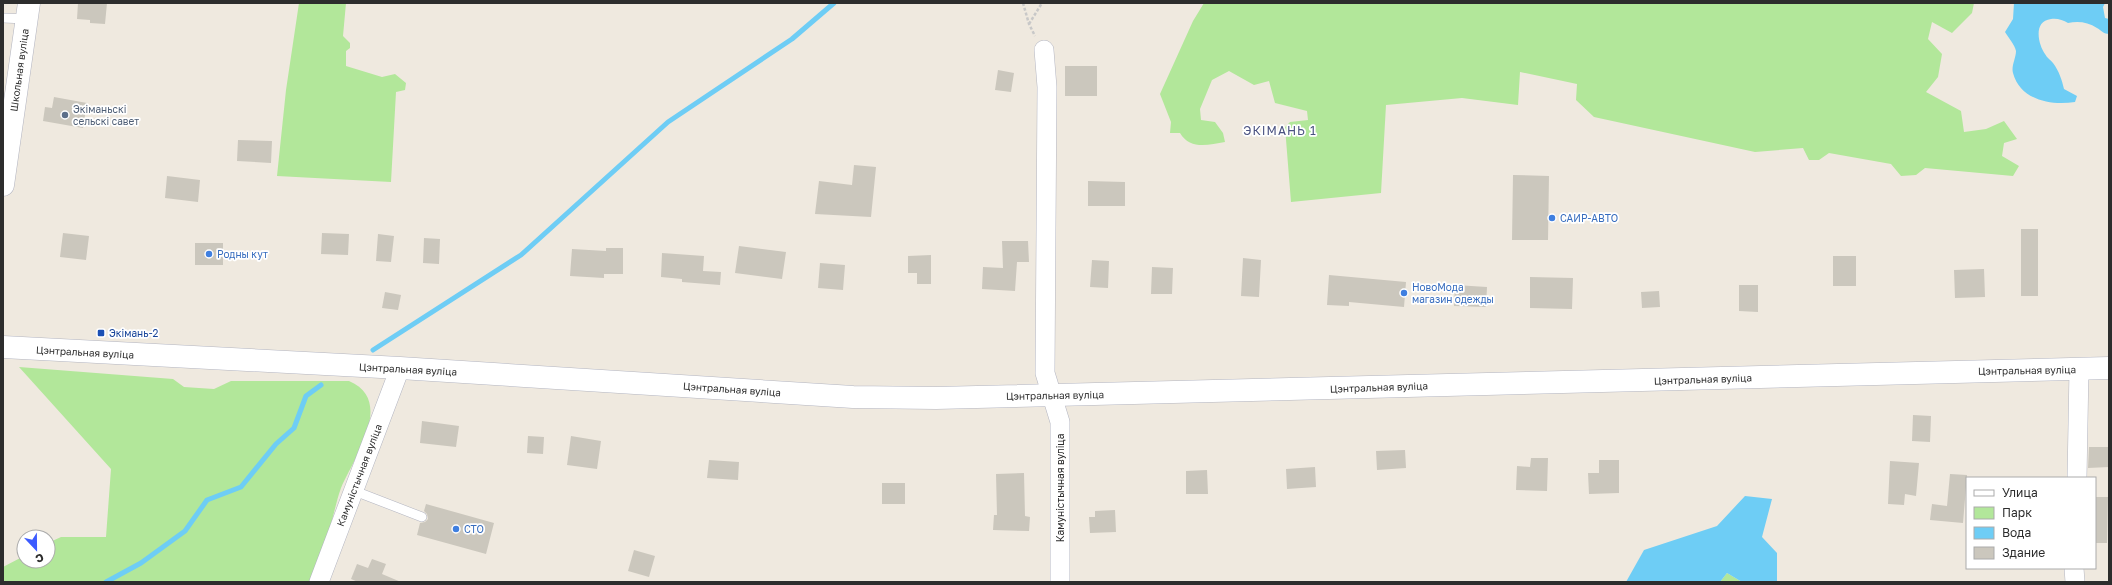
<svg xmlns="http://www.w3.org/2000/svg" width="2112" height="585" font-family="'Golos Text',sans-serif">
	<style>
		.green { fill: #b2e79a }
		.water { fill: #6ecdf5 }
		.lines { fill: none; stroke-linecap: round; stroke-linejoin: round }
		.stream { stroke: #6ecdf5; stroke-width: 5 }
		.building { fill: #cbc7bd }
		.lane-casing { stroke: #b3b5c1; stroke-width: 10 }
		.street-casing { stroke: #b3b5c1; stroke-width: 20 }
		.secondary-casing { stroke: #b3b5c1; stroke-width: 23 }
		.path { stroke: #c8c8c8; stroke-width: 2.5; stroke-dasharray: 3 2; stroke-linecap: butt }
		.lane { stroke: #fff; stroke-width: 9 }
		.street { stroke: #fff; stroke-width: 19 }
		.secondary { stroke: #fff; stroke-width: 22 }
		.service-dot { fill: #5c6f8a; stroke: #fff; stroke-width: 1.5 }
		.shop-dot { fill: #3f7fe0; stroke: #fff; stroke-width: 1.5 }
		.transit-dot { fill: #1a4fb4; stroke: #fff; stroke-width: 1.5 }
		.labels { text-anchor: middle; stroke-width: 3.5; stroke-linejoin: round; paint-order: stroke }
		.street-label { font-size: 10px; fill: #2d2d2d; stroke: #fff }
		.service-label { font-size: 10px; fill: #4e5e75; stroke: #fff; text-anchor: start }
		.shop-label { font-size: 10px; fill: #366cbe; stroke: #fff; text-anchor: start }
		.transit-label { font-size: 10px; fill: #164399; stroke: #fff; text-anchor: start }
		.quarter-label { font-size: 12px; letter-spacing: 1px; fill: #4a5281; stroke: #fff }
	</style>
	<rect width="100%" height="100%" fill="#efe9df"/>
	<!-- green -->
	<path class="green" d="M299 3H346L343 36 350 43V48L346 51V66L382 77 395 74 406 83 405 90 396 92 391 182 277 176 286 90Z
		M1204 3H1974L1972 13 1952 33 1932 22 1928 39 1942 54 1938 77 1926 92 1961 111 1964 132 1986 129 2004 121 2017 139 2004 143 2002 156 2019 166 2013 176 1925 168 1916 175 1901 176 1891 164 1829 153 1819 160H1809L1803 148 1755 152 1594 117 1576 100 1577 84 1520 72 1518 105 1462 98 1386 105 1381 193 1291 202 1285 127 1290 122 1308 120 1307 111 1275 103 1269 81 1254 85 1229 71 1212 80 1200 109 1201 120 1215 122 1223 133 1225 142C1208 145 1190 150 1180 133H1170L1171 122 1160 94 1193 21Z
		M19 367 173 379 184 387 214 389 231 381H349C396 401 353 459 341 488 335 505 332 524 326 541 322 555 317 569 312 582H3V567L24 556V561H48V543L61 537H106L111 469Z
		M1727 573 1742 582H1720Z"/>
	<!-- water -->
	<path class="water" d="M2014 3H2105L2103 7 2105 18 2109 19V34C2104 34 2102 31 2097 28 2088 22 2078 21 2068 23 2063 20 2057 18 2051 19 2033 21 2038 44 2045 54 2047 58 2051 60 2053 63 2059 71 2062 80 2064 89L2077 96 2075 102C2051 106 2020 100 2013 73 2011 66 2016 58 2016 51 2015 45 2008 37 2005 32L2013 19Z
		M1745 496 1772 499 1762 537 1777 553V582H1742L1727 573 1720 582H1626L1644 550 1717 526Z"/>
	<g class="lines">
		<!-- stream -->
		<path class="stream" d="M373 350 521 255 668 122 792 39 834 3
			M106 582 141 563 185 531 207 500 241 487 276 444 294 428 306 396 321 385"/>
	</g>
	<!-- building -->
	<path class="building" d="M78 3H107L105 24 90 23V20L77 19Z
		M1065 66H1097V96H1065Z
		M998 70 1014 73 1011 92 995 90Z
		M54 97 87 103 83 128 43 121 45 107 52 108Z
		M238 140 272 141 271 163 237 161Z
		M854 165 876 167 871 217 815 214 819 181 852 185Z
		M1513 175 1549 176 1548 240H1512Z
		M167 176 200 180 198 202 165 198Z
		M1088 181 1125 182V206H1088Z
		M2021 229H2038V296H2021Z
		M63 233 89 236 86 260 60 257Z
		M322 233 349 234 348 255 321 254Z
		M378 234 394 236 391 262 376 261Z
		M424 238 440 239 439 264 423 263Z
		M1002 241H1028L1029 262H1017L1015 291 982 289 983 267 1003 268Z
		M195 243H223V265H195Z
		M739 246 786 252 782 279 735 273Z
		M606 248H623V274H604V278L570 276 572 249 606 251Z
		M662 253 704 256 703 271 721 272 720 285 682 282V279L661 277Z
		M931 255V284H917V273H908V256Z
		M1833 256H1856V286H1833Z
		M1243 258 1261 260 1259 297 1241 296Z
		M1092 260 1109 261 1108 288 1090 287Z
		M820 263 845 265 843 290 818 288Z
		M1152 267 1173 268 1172 294H1151Z
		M1984 269 1985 297 1955 298 1954 270Z
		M1329 275 1406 282 1404 307 1349 302V306L1327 305Z
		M1530 277 1573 278 1572 309 1530 308Z
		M1455 285 1487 287 1486 307 1454 306Z
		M1739 285H1758V312L1739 311Z
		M1659 291 1660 307 1642 308 1641 292Z
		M385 292 401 295 398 310 382 308Z
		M1913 415 1931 416 1930 442 1912 441Z
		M422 421 459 426 456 447 420 443Z
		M528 436 544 437 543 454 527 453Z
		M571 436 601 441 597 469 567 465Z
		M2089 447H2109V467L2088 468Z
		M1405 450 1406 468 1377 470 1376 451Z
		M1531 458H1548L1547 491 1516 490 1517 466 1530 467Z
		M709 460 739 462 738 480 707 478Z
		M1599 460H1619V493L1589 494 1588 473H1599Z
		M1890 461 1919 463 1916 496 1905 494 1904 505 1888 504Z
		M1315 467 1316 487 1287 489 1286 469Z
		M1207 470 1208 494H1186V471Z
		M1024 473 1025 516 1030 517 1029 531 993 530 994 515H997L996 474Z
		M1950 474 1967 475 1963 523 1930 520 1932 504 1947 506Z
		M882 483H905V504H882Z
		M2095 497H2108L2107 543H2095Z
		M426 504 494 523 486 554 417 535 420 523 425 522 428 519 427 514 424 511Z
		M1115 510 1116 532 1090 533 1089 517H1095V511Z
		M634 550 655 556 649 577 628 571Z
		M372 559 386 564 382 574 401 582H358L351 579 357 564 368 568Z"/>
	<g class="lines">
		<defs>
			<path id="lane" d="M3 18 26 19
				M352 490 422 517"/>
			<path id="street" d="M1044 50 1047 87 1045 373 1060 422V582
				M2077 478 2079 369
				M2074 568 2075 582
				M319 582 400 368"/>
			<path id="secondary" d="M3 185 29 3
				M3 347 400 368 853 397 936 398 2109 368"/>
		</defs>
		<!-- lane casing -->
		<use href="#lane" class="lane-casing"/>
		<!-- street casing -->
		<use href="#street" class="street-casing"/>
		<!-- secondary casing -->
		<use href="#secondary" class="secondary-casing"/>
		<!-- path -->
		<path class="path" d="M1023 3 1029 24 1035 36
			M1029 24 1042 3"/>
		<!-- lane -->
		<use href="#lane" class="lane"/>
		<!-- street -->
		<use href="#street" class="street"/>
		<!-- secondary -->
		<use href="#secondary" class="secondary"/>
	</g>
	<!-- markers -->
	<circle class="service-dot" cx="65" cy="115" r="4"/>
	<g class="shop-dot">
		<circle cx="1552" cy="218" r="4"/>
		<circle cx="209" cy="254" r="4"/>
		<circle cx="1404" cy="293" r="4"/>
		<circle cx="456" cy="529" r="4"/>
	</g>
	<rect class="transit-dot" x="97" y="329" width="8" height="8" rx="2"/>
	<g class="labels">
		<!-- street labels -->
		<g class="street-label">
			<text transform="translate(19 70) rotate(-82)" y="4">Школьная вуліца</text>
			<text transform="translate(85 352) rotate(3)" y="4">Цэнтральная вуліца</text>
			<text transform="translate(408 369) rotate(3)" y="4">Цэнтральная вуліца</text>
			<text transform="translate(2027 370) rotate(-1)" y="4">Цэнтральная вуліца</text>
			<text transform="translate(1703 379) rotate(-2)" y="4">Цэнтральная вуліца</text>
			<text transform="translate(1379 387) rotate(-2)" y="4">Цэнтральная вуліца</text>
			<text transform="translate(732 389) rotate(4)" y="4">Цэнтральная вуліца</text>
			<text transform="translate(1055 395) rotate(-1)" y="4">Цэнтральная вуліца</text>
			<text transform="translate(359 475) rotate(-69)" y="4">Камуністычная вуліца</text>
			<text transform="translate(1060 488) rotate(-90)" y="4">Камуністычная вуліца</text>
		</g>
		<!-- service labels -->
		<g class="service-label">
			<text x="73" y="113">Экіманьскі<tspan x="73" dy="12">сельскі савет</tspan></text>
		</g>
		<!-- shop labels -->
		<g class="shop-label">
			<text x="1560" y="222">САИР-АВТО</text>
			<text x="217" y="258">Родны кут</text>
			<text x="1412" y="291">НовоМода<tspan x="1412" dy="12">магазин одежды</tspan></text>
			<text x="464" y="533">СТО</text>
		</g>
		<!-- transit labels -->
		<g class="transit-label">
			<text x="109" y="337">Экімань-2</text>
		</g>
		<!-- quarter labels -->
		<g class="quarter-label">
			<text x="1280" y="135">ЭКІМАНЬ 1</text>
		</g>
	</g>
	<!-- border -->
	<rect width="2112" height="585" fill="none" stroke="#2d2d2d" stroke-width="8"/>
	<!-- legend -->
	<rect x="1966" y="477" width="130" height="92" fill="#ffffff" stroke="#ababab"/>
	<rect x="1974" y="490" width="20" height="6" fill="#ffffff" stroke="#ababab"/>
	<text x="2002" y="497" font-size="12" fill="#2d2d2d">Улица</text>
	<rect x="1974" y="507" width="20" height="12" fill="#b2e79a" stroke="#ababab"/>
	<text x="2002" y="517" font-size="12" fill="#2d2d2d">Парк</text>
	<rect x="1974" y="527" width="20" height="12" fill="#6ecdf5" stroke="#ababab"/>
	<text x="2002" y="537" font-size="12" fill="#2d2d2d">Вода</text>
	<rect x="1974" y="547" width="20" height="12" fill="#cbc7bd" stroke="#ababab"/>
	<text x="2002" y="557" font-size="12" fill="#2d2d2d">Здание</text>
	<!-- north arrow -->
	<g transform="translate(36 549) rotate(158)"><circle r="19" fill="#ffffff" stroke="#ababab"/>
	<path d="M0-3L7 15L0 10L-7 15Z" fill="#3c5bff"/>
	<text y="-6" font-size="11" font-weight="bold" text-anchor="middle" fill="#2d2d2d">С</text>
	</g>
</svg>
